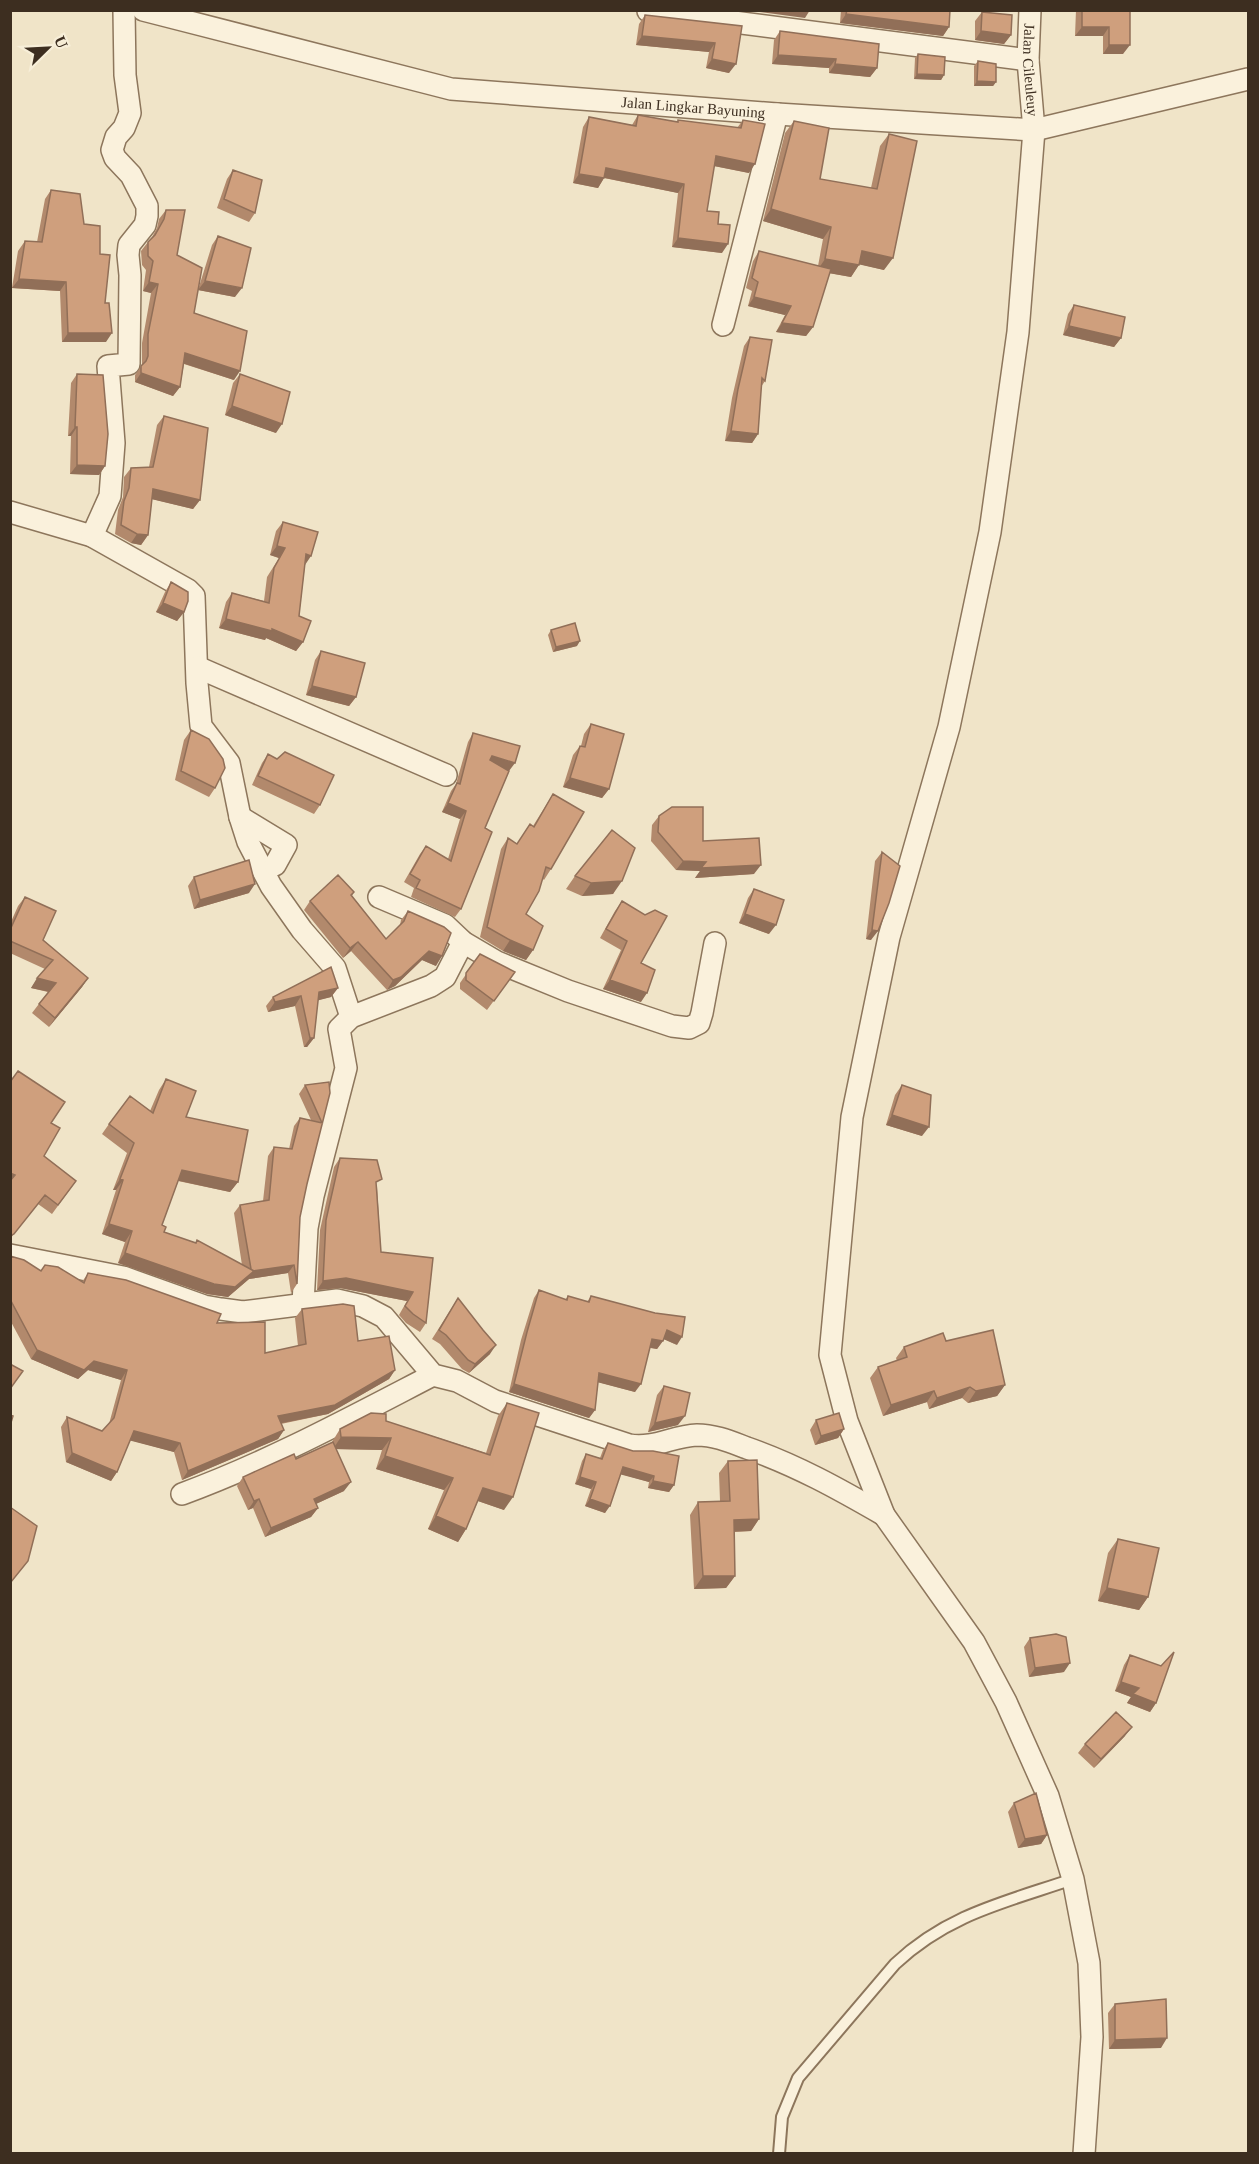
<svg xmlns="http://www.w3.org/2000/svg" width="1259" height="2164" font-family="'Times New Roman',serif">
	<style>
		.lines { fill: none; stroke-linecap: round; stroke-linejoin: round }
		.service-casing { stroke: #8d765c; stroke-width: 14 }
		.minor-casing { stroke: #8d765c; stroke-width: 24 }
		.service { stroke: #faf1dc; stroke-width: 10 }
		.minor { stroke: #faf1dc; stroke-width: 21 }
		.wall { fill: #b2896c }
		.shaded-wall { fill: #916f58 }
		.building { fill: #cf9f7d; stroke: #916f58; stroke-width: 1.5 }
		.labels { text-anchor: middle; stroke-width: 6; stroke-linejoin: round; paint-order: stroke }
		.street-label { font-size: 15px; fill: #3d2e20; stroke: #f7eed8 }
	</style>
	<rect width="100%" height="100%" fill="#f0e4c8"/>
	<g class="lines">
		<defs>
			<path id="service" d="M779 2154 782 2117 798 2078 895 1964C948 1914 1006 1902 1073 1879"/>
			<g id="minor">
				<path id="s1" d="M143 10 451 89 777 114 1034 130 1248 79"/>
				<path id="s2" d="M1030 10 1028 60 1034 130 1018 332 990 532 949 727 889 937 852 1117 830 1355 847 1421 884 1515 974 1642 1006 1702 1048 1796 1073 1879 1089 1963 1092 2037 1084 2154"/>
				<path d="M648 11 1028 60"/>
				<path d="M723 325 777 114"/>
				<path d="M10 512 92 536 188 590 194 596 197 683 201 726 229 763 240 817 248 842 271 886 302 930 335 968 351 1017"/>
				<path d="M92 536 110 496 114 443 108 366 129 364 130 275 128 255 129 245 145 225 147 216V206L131 175 115 158 112 150 116 137 124 128 130 113 125 75 124 10"/>
				<path d="M197 667 446 775"/>
				<path d="M240 817 286 845 275 865"/>
				<path d="M379 897 445 925 463 942 497 962 568 991 672 1026 689 1028 699 1023 702 1013 715 943"/>
				<path d="M10 1255 123 1277 204 1306 221 1309 243 1312 337 1300 363 1306 384 1317 433 1375 457 1381 495 1401 629 1445C655 1449 672 1436 697 1435 715 1435 731 1442 747 1448 796 1465 839 1489 884 1515"/>
				<path d="M303 1304 307 1228 313 1196 346 1068 339 1029 351 1017 431 986 445 977 463 942"/>
				<path d="M182 1494C269 1462 350 1418 433 1375"/>
			</g>
		</defs>
		<!-- service casing -->
		<use href="#service" class="service-casing"/>
		<!-- minor casing -->
		<use href="#minor" class="minor-casing"/>
		<!-- service -->
		<use href="#service" class="service"/>
		<!-- minor -->
		<use href="#minor" class="minor"/>
	</g>
	<!-- wall -->
	<path class="wall" d="M841 10H950L949 27 943 36 840 23Z
		M1076 10H1130L1123 54H1103V36H1075Z
		M982 12 1011 35 1004 44 975 40V21Z
		M645 15 742 26 729 73 706 68 709 52 636 45 639 24Z
		M780 31 877 68 870 77 829 73V68L772 64 774 40Z
		M918 54 944 75 941 80 914 79 915 58Z
		M978 61 996 82 993 86H974V66Z
		M638 115 677 122 678 120 737 128 743 120 749 173 714 166 707 211 718 224 722 253 672 247 678 193 604 178 598 188 573 183 583 127 589 117 632 125Z
		M794 121 820 179 871 188 880 146 889 134 884 270 859 264 851 277 829 273 813 327 806 336 776 332 785 315 748 306 752 291 746 288 753 261 759 251 818 266 823 239 763 221 785 133Z
		M233 170 255 213 249 222 217 208 227 179Z
		M51 190 84 224 100 254 105 303 106 342H62L60 291 12 288 18 251 25 241 37 242 45 199Z
		M166 210 177 255 194 313 234 380 184 364 180 387 173 396 135 382V375L142 365V343L151 293 143 291 146 270 142 265 141 251 148 242 152 237 157 228 159 219Z
		M218 236 235 297 198 290 212 245Z
		M1074 305 1121 338 1114 347 1063 335 1068 314Z
		M750 337 765 381 761 387 758 434 752 443 725 441 732 398 744 346Z
		M77 374 105 466 99 475 70 474 71 436H68L71 383Z
		M240 374 276 433 225 415 233 383Z
		M164 416 200 500 193 509 152 499 148 535 141 545 131 543 115 534 118 510 123 497 124 477 131 468 149 467 157 425Z
		M283 522 305 565 299 616 303 642 296 651 266 638 265 640 219 628 226 602 232 593 264 601 267 577 279 558 270 555 276 531Z
		M171 582 184 612 177 621 156 612 165 592Z
		M551 630 577 646 553 652 548 635Z
		M321 651 356 697 349 706 306 695 315 660Z
		M591 724 609 789 602 798 563 787 573 755 580 746H581L584 734Z
		M191 730 215 788 209 797 175 780 184 740Z
		M473 733 509 771 485 828 461 909 455 917 411 897 414 888 404 882 420 854 426 846 448 859 460 819 442 812 451 791 456 784 468 742Z
		M268 754 320 805 314 814 252 785 262 763Z
		M553 794 551 869 544 880 543 879 526 914 533 950 526 960 503 951 480 937 501 849 508 838 517 844 533 826Z
		M659 816 703 841 754 874 695 878 700 871 676 870 651 841 652 825Z
		M635 848 613 894 582 896 566 889 575 876Z
		M882 852 871 940 866 939 875 861Z
		M194 877 249 893 194 909 188 886Z
		M754 889 769 934 739 923 748 898Z
		M354 892 352 896 386 939 400 925 401 920 408 911 436 966 422 960 395 986 387 990 351 951 343 958 304 910 310 901Z
		M25 897 43 940 88 978 82 987 49 1027 32 1013 48 992 31 988 45 969 10 953V924L18 906Z
		M622 901 641 963V1002L603 989 621 950 600 938 615 911Z
		M480 954 515 972 487 1010 460 989V983Z
		M338 988 331 997 318 1000 314 1038 307 1047H304L295 1006 268 1012 266 1006 273 997Z
		M166 1079 186 1117 238 1182 230 1192 178 1181 162 1225 164 1232 242 1265 234 1213 240 1205 263 1201 268 1156 274 1147 289 1149 294 1126 300 1118 311 1120 299 1094 305 1085 330 1093 307 1184 300 1217 297 1284 291 1293 288 1273 249 1279 228 1297 207 1294 118 1263 125 1242 102 1234 116 1190H113L127 1153 102 1134 109 1124 150 1111 159 1090Z
		M902 1085 922 1136 886 1125 895 1095Z
		M51 1123 44 1156 76 1181 52 1214 38 1204 10 1239Z
		M340 1158 377 1186 381 1252 433 1258 426 1323 420 1332 406 1323 399 1315 407 1301 340 1288 317 1290 320 1230 334 1167Z
		M10 1256 41 1271 45 1265 82 1282 88 1273 217 1323 265 1353 298 1346 295 1318 302 1309 358 1341 395 1370 389 1379 328 1414 281 1424 284 1430 278 1439 182 1480 174 1452 130 1440 117 1472 111 1481 66 1462 61 1427 67 1417 102 1431 109 1424 121 1380 88 1370 78 1379 31 1359 10 1320Z
		M539 1290 565 1300 568 1296 587 1302 591 1296 677 1345 664 1339 657 1349 650 1348 635 1392 598 1382 595 1410 589 1418 509 1392 521 1340 534 1298Z
		M458 1298 490 1354 469 1373 462 1369 440 1344 432 1339Z
		M946 1341 1005 1385 997 1396 968 1403 962 1398 929 1409 927 1402 883 1416 870 1378 878 1367 897 1361 896 1358 904 1347Z
		M664 1386 678 1425 648 1432 657 1395Z
		M507 1403 504 1510 478 1501 466 1529 458 1542 428 1529 444 1490 376 1469 382 1450 336 1449 344 1491 316 1504 318 1508 311 1517 265 1537 253 1508 248 1510 237 1486 243 1477 296 1459 332 1443V1442L340 1429 386 1421 486 1453 498 1416Z
		M816 1420 844 1429 838 1438 815 1445 810 1430Z
		M608 1443 674 1485 669 1492 648 1488 649 1482 621 1474 605 1513 585 1506 591 1489 575 1484 582 1461 586 1454 600 1458 603 1450Z
		M728 1461 759 1519 751 1531 734 1532 735 1576 726 1588 694 1589 690 1515 698 1502 720 1501 719 1473Z
		M1118 1539 1148 1597 1139 1610 1098 1601 1108 1553Z
		M1030 1638 1064 1672 1029 1677 1024 1647Z
		M1130 1655 1156 1703 1150 1712 1127 1703 1131 1697 1115 1691 1124 1665Z
		M1125 1736 1094 1768 1078 1753 1085 1744Z
		M1014 1803 1047 1835 1041 1844 1018 1848 1008 1812Z
		M1115 2004 1161 2048 1109 2049 1108 2013Z"/>
	<!-- shaded-wall -->
	<path class="shaded-wall" d="M744 10H810L805 18Z
		M846 14 949 27 943 36 840 23Z
		M1082 27H1109L1103 36H1075Z
		M981 31 1011 35 1004 44 975 40Z
		M642 36 715 43 709 52 636 45Z
		M1109 45H1130L1123 54H1103Z
		M778 55 836 59 829 68 772 64Z
		M712 59 736 64 729 73 706 68Z
		M835 64 877 68 870 77 829 73Z
		M917 74 944 75 941 80 914 79Z
		M977 81 996 82 993 86H974Z
		M716 156 755 164 749 173 709 165Z
		M606 168 684 184 678 193 600 177Z
		M579 174 604 178 598 188 573 183Z
		M771 209 831 227 823 239 763 221Z
		M678 238 728 244 722 253 672 247Z
		M862 251 893 258 884 270 853 263Z
		M825 259 859 265 851 277 817 271Z
		M19 279 66 282 60 291 12 288Z
		M205 281 242 288 235 297 198 290Z
		M149 282 158 284 151 293 143 291Z
		M754 297 791 306 785 315 748 306Z
		M782 323 813 327 806 336 776 332Z
		M1069 326 1121 338 1114 347 1063 335Z
		M68 333H112L106 342H62Z
		M185 353 240 371 234 380 179 362Z
		M141 373 180 387 173 396 135 382Z
		M232 406 282 424 276 433 225 415Z
		M75 427H77L71 436H68Z
		M731 431 758 434 752 443 725 441Z
		M77 465 105 466 99 475 70 474Z
		M153 489 200 500 193 509 147 498Z
		M137 534 148 535 141 545 131 543Z
		M277 546 285 548 279 558 270 555Z
		M306 554 311 556 305 565Z
		M163 603 184 612 177 621 156 612Z
		M226 619 272 629 303 642 296 651 266 638 265 640 219 628Z
		M580 641 577 646 553 652 556 647Z
		M312 686 356 697 349 706 306 695Z
		M492 756 515 763 509 771 486 765Z
		M570 778 609 789 602 798 563 787Z
		M448 803 466 811 460 819 442 812Z
		M683 861 706 862 761 865 754 874 695 878 700 871 676 870Z
		M622 881 613 894 582 896 591 883Z
		M255 884 249 893 194 909 200 900Z
		M745 914 776 925 769 934 739 923Z
		M872 930 878 931 871 940 866 939Z
		M510 940 533 950 526 960 503 951Z
		M358 942 351 951 343 958 350 948Z
		M429 951 442 956 436 966 422 960 395 986 387 990 393 980Z
		M37 978 56 983 50 992 31 988Z
		M88 978 82 987 49 1027 55 1018Z
		M610 980 647 993 641 1002 603 989Z
		M338 988 331 997 312 1002 319 992Z
		M301 996 295 1006 268 1012 275 1002Z
		M310 1038H314L307 1047H304Z
		M892 1115 929 1127 922 1136 886 1125Z
		M182 1170 238 1182 230 1192 175 1180Z
		M10 1173 15 1175 10 1182Z
		M120 1179 123 1180 116 1190H113Z
		M109 1224 132 1231 125 1242 102 1234Z
		M125 1253 251 1271 294 1265 288 1273 249 1279 228 1297 207 1294 118 1263Z
		M346 1278 413 1292 407 1301 340 1288 317 1290 323 1281Z
		M667 1330 682 1337 677 1345 661 1338Z
		M652 1339 663 1341 657 1349 647 1347Z
		M496 1345 490 1354 469 1373 475 1364Z
		M37 1350 94 1361 127 1370 121 1380 88 1370 78 1379 31 1359Z
		M395 1370 389 1379 328 1414 272 1425 278 1416Z
		M599 1373 641 1384 635 1392 593 1381Z
		M514 1384 595 1410 589 1418 509 1392Z
		M1005 1385 997 1396 968 1403 976 1391Z
		M970 1387 962 1398 929 1409 937 1398Z
		M934 1391 927 1402 883 1416 891 1405Z
		M685 1416 678 1425 648 1432 655 1423Z
		M844 1429 838 1438 815 1445 821 1436Z
		M284 1430 278 1439 182 1480 188 1471Z
		M134 1431 180 1443 174 1452 128 1440Z
		M341 1437 391 1438 382 1450 333 1449Z
		M72 1453 117 1472 111 1481 66 1462Z
		M385 1456 453 1478 444 1490 376 1469Z
		M623 1467 654 1476 649 1482 619 1474Z
		M580 1477 596 1482 591 1489 575 1484Z
		M653 1481 674 1485 669 1492 648 1488Z
		M351 1482 344 1491 307 1508 314 1499Z
		M483 1488 513 1497 504 1510 475 1500Z
		M259 1499 253 1508 248 1510 254 1501Z
		M590 1499 610 1506 605 1513 585 1506Z
		M318 1508 311 1517 265 1537 271 1528Z
		M436 1516 466 1529 458 1542 428 1529Z
		M759 1519 751 1531 725 1532 734 1520Z
		M703 1576H735L726 1588 694 1589Z
		M1107 1588 1148 1597 1139 1610 1098 1601Z
		M1070 1663 1064 1672 1029 1677 1035 1668Z
		M1121 1682 1139 1688 1156 1703 1150 1712 1127 1703 1131 1697 1115 1691Z
		M1132 1727 1125 1736 1094 1768 1101 1759Z
		M1047 1835 1041 1844 1018 1848 1025 1839Z
		M1167 2038 1161 2048 1109 2049 1115 2040Z"/>
	<!-- building -->
	<path class="building" d="M847 10H950L949 27 846 14Z
		M1082 10H1130V45H1109V27H1082Z
		M982 12 1012 15 1011 35 981 31Z
		M645 15 742 26 736 64 712 59 715 43 642 36Z
		M780 31 879 44 877 68 835 64 836 59 778 55Z
		M918 54 945 57 944 75 917 74Z
		M978 61 996 64V82L977 81Z
		M638 115 678 122V120L741 128 743 120 765 124 755 164 716 156 707 211 719 212 718 224 730 225 728 244 678 238 684 184 606 168 604 178 579 174 589 117 636 126Z
		M794 121 829 128 820 179 877 189 889 134 917 141 893 258 862 251 859 265 825 259 831 227 771 209Z
		M233 170 262 180 255 213 224 199Z
		M51 190 80 194 84 224 100 226V254L110 255 105 303H109L112 333H68L66 282 19 279 25 241 42 242Z
		M166 210H185L177 255 202 268 194 313 247 331 240 371 185 353 180 387 141 373V366L146 361 148 356V334L158 284 149 282 153 261 148 256V242L155 235 164 219Z
		M218 236 251 248 242 288 205 281Z
		M759 251 831 269 813 327 782 323 791 306 754 297 758 282 752 278Z
		M1074 305 1125 317 1121 338 1069 326Z
		M750 337 772 340 765 381 762 378 758 434 731 431 738 389Z
		M77 374 103 375 108 434 105 466 77 465V427H75Z
		M240 374 290 392 282 424 232 406Z
		M164 416 208 428 200 500 153 489 148 535 137 534 121 525 124 501 129 488 131 468 153 467Z
		M283 522 318 532 311 556 306 554 299 616 311 621 303 642 272 629V631L226 619 232 593 269 603 274 568 285 548 277 546Z
		M171 582 188 592V601L184 612 163 603Z
		M575 623 580 641 556 647 551 630Z
		M321 651 365 663 356 697 312 686Z
		M591 724 624 734 609 789 570 778 580 746 585 747Z
		M191 730 209 739 223 759 225 768 215 788 181 771Z
		M473 733 520 746 515 763 492 756 490 760 509 771 485 828 492 832 461 909 416 888 420 880 410 874 426 846 451 861 466 811 448 803 457 783 460 784Z
		M285 752 334 775 320 805 258 776 268 754 277 759Z
		M553 794 584 812 551 869 546 867 539 891 526 914 543 926 533 950 510 940 487 927 508 838 517 844 530 824 534 827Z
		M672 807H703V841L759 838 761 865 701 868 706 862 683 861 658 832 659 816Z
		M612 830 635 848 622 881 591 883 575 876Z
		M882 852 900 866 889 903 878 931 872 930Z
		M249 860 255 884 200 900 194 877Z
		M338 875 354 892 351 895 386 939 404 921 408 911 444 927 451 933 442 956 429 951 401 977 393 980 358 942 350 948 310 901Z
		M754 889 784 900 776 925 745 914Z
		M25 897 56 911 43 940 88 978 55 1018 39 1004 56 983 37 978 53 960 10 941V930Z
		M622 901 645 915 655 910 667 916 641 963 655 970 647 993 610 980 627 941 606 929Z
		M480 954 515 972 494 1001 466 980V973Z
		M331 967 338 988 319 992 314 1038H310L301 996 275 1002 273 997Z
		M18 1071 65 1102 51 1123 60 1128 44 1156 76 1181 58 1205 45 1195 14 1234 10 1236V1181L15 1175 10 1173V1082Z
		M166 1079 196 1091 186 1117 248 1130 238 1182 182 1170 162 1225 166 1227 164 1232 196 1243 197 1240 254 1271 235 1287 214 1284 125 1253 132 1231 109 1224 123 1180 120 1179 134 1143 109 1124 130 1096 153 1113Z
		M329 1082 330 1093 307 1184 300 1217 297 1284 294 1265 253 1271 251 1269 240 1205 269 1200 274 1147 292 1149 300 1118 322 1123 305 1085Z
		M902 1085 931 1095 929 1127 892 1115Z
		M340 1158 377 1160 382 1179 376 1182 381 1252 433 1258 426 1323 413 1314 405 1306 413 1292 346 1278 323 1281 326 1220Z
		M10 1256 24 1260 41 1271 45 1265 58 1267 84 1283 88 1273 126 1280 221 1314 217 1323 265 1322V1353L306 1344 302 1309 343 1304 354 1306 358 1341 389 1336 395 1370 335 1405 278 1416 284 1430 188 1471 180 1443 134 1431 117 1472 72 1453 67 1417 102 1431 114 1418 127 1370 94 1361 84 1370 37 1350 10 1299Z
		M539 1290 567 1300 568 1296 589 1302 591 1296 655 1313 685 1317 682 1337 667 1330 663 1341 652 1339 641 1384 599 1373 595 1410 514 1384 527 1332Z
		M458 1298 483 1330 496 1345 475 1364 468 1360 446 1335 439 1330Z
		M993 1330 1005 1385 976 1391 970 1387 937 1398 934 1391 891 1405 878 1367 907 1357 904 1347 943 1333 946 1341Z
		M10 1364 23 1371 10 1389Z
		M664 1386 690 1393 685 1416 655 1423Z
		M507 1403 539 1413 513 1497 483 1488 466 1529 436 1516 453 1478 385 1456 391 1438 341 1437 340 1429 371 1413 386 1414V1421L490 1455Z
		M839 1413 844 1429 821 1436 816 1420Z
		M10 1415 13 1416 10 1426Z
		M333 1442 351 1482 314 1499 318 1508 271 1528 259 1499 254 1501 243 1477 294 1454 296 1459Z
		M608 1443 633 1451H653L679 1456 674 1485 653 1481 654 1476 623 1467 610 1506 590 1499 596 1482 580 1477 586 1454 602 1459Z
		M757 1460 759 1519 734 1520 735 1576H703L698 1502 730 1501 728 1461Z
		M10 1507 37 1526 28 1561 11 1582Z
		M1118 1539 1159 1548 1148 1597 1107 1588Z
		M1056 1634 1066 1637 1070 1663 1035 1668 1030 1638Z
		M1174 1652 1156 1703 1133 1694 1139 1688 1121 1682 1130 1655 1161 1666Z
		M1116 1712 1132 1727 1101 1759 1085 1744Z
		M1036 1793 1047 1835 1025 1839 1014 1803Z
		M1166 1999 1167 2038 1115 2040V2004Z"/>
	<g class="labels">
		<!-- street labels -->
		<g class="street-label">
			<text dy="5" stroke="none"><textPath href="#s2" startOffset="60">Jalan Cileuleuy</textPath></text>
			<text dy="5" stroke="none"><textPath href="#s1" startOffset="561">Jalan Lingkar Bayuning</textPath></text>
		</g>
	</g>
	<!-- border -->
	<rect width="1259" height="2164" fill="none" stroke="#3d2e20" stroke-width="24"/>
	<!-- north arrow -->
	<g transform="translate(48 48) rotate(66)" stroke="#f7eed8" stroke-width="4.5" paint-order="stroke">
	<path d="M0-4.5L10 22L0 15L-10 22Z" fill="#3d2e20"/>
	<text y="-9" font-size="16" font-weight="bold" text-anchor="middle" fill="#3d2e20">U</text>
	</g>
</svg>
